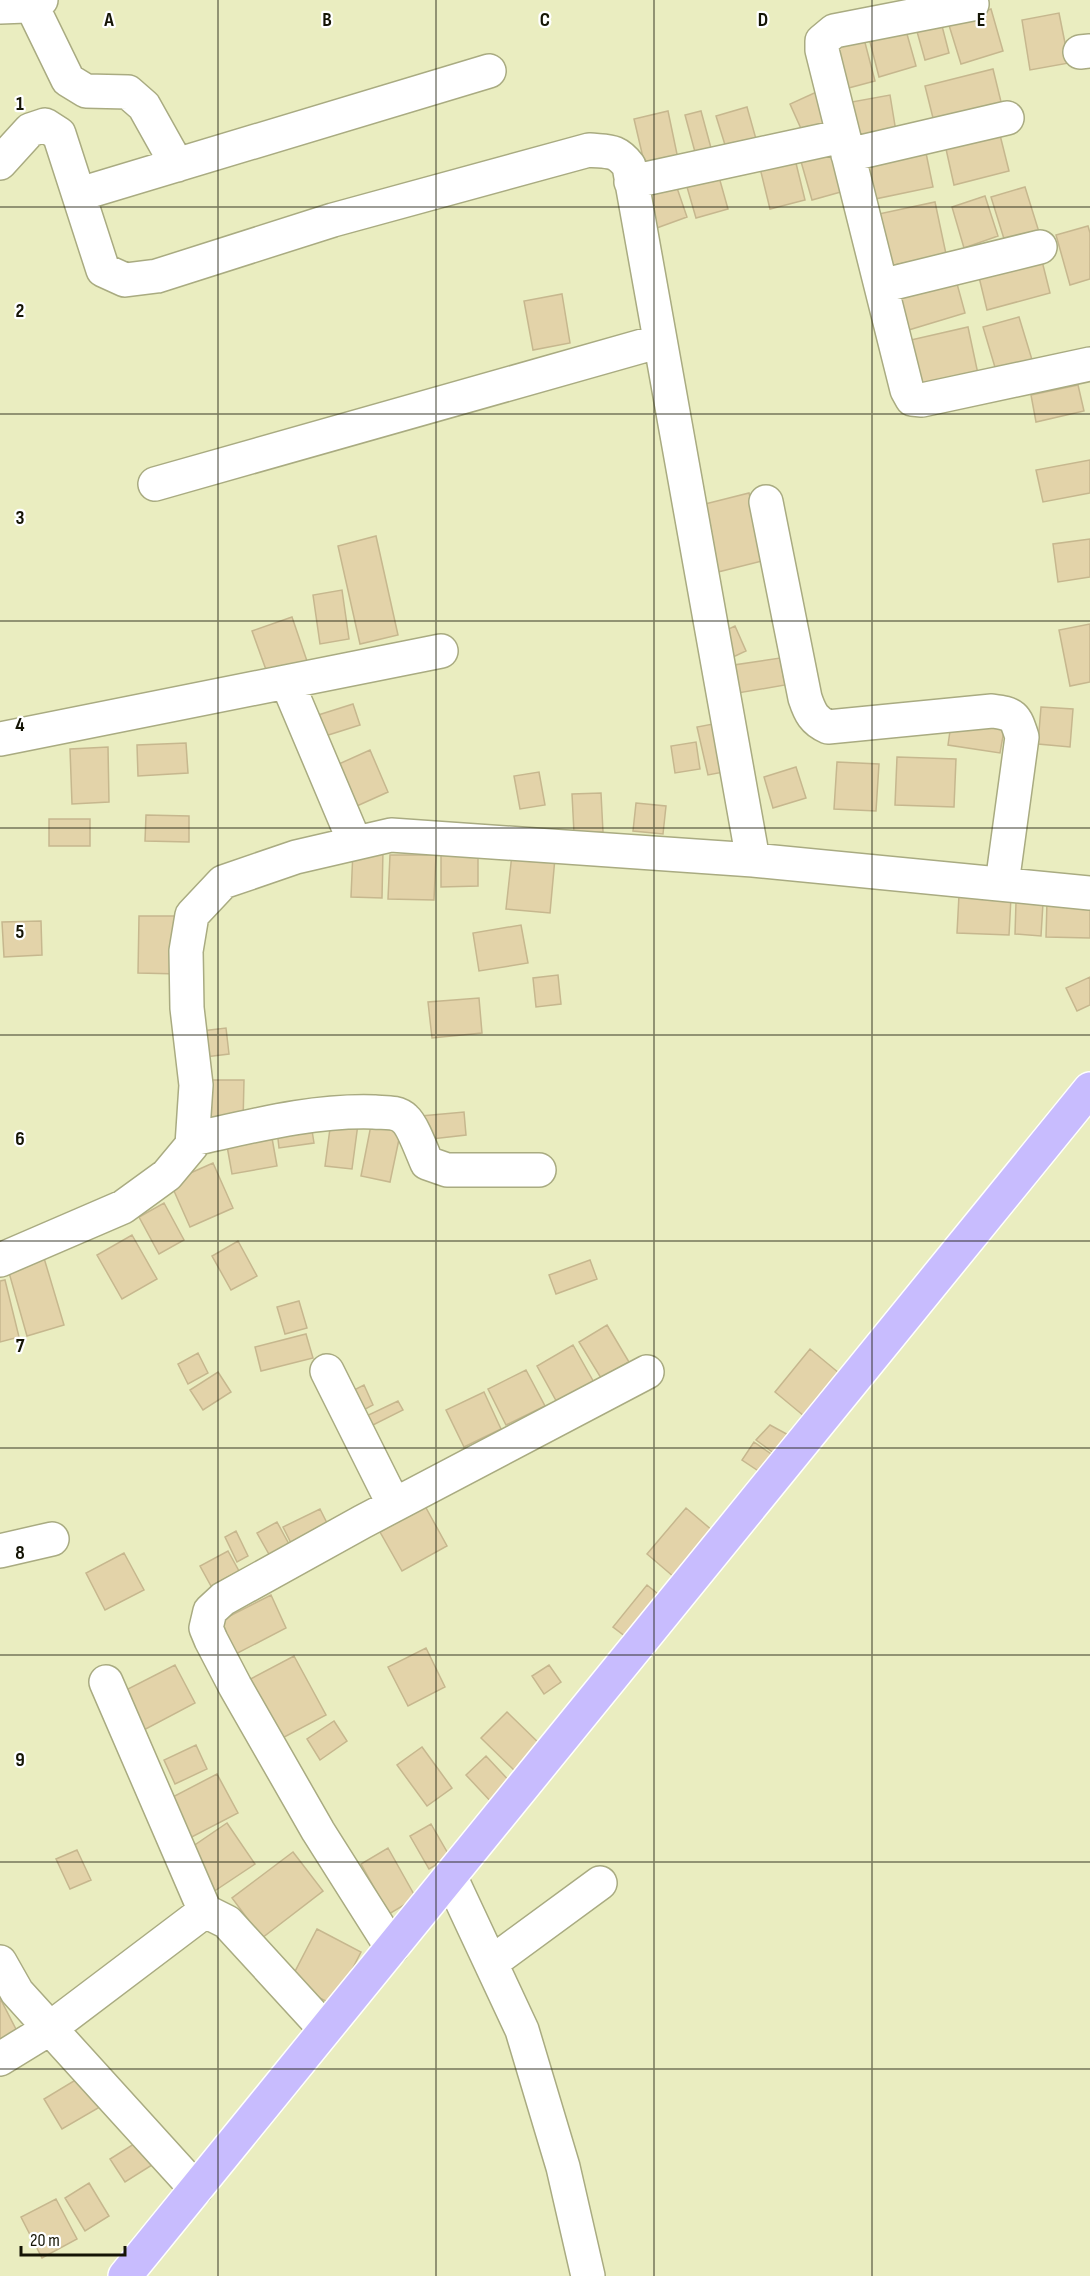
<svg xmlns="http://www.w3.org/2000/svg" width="1090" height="2276" font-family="'Sofia Sans Condensed',sans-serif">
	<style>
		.building { fill: #e3d3a9; stroke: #c6b78e; stroke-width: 1.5 }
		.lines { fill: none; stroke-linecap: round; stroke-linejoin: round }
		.minor-casing { stroke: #a9ab81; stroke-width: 36 }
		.major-casing { stroke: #fff; stroke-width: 36 }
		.minor { stroke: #fff; stroke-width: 33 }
		.major { stroke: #c8bcfe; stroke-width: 33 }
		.grid { fill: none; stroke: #141405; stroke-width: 1.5; stroke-opacity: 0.55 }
		.grid-label { font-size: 20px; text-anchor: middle; font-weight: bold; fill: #141405; stroke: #fff; stroke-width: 4.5; stroke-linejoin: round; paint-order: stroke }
	</style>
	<rect width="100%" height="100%" fill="#eaedc0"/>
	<!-- building -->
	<path class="building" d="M991 9 1003 51 961 64 948 22Z
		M1059 13 1069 63 1030 70 1022 20Z
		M941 22 949 53 925 60 916 28Z
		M905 27 916 66 879 77 869 38Z
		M863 35 875 81 841 90 829 44Z
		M993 69 1003 110 935 126 925 86Z
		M823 89 836 119 803 133 790 104Z
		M890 95 897 138 854 145 846 103Z
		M747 107 756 139 726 148 716 116Z
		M668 111 678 159 645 166 634 119Z
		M701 111 711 148 695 152 685 115Z
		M1000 135 1009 171 954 185 946 149Z
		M835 148 848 190 812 200 800 158Z
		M925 148 933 187 875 199 867 161Z
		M794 155 805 200 770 209 759 164Z
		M719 177 728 209 696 218 687 187Z
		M676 185 687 217 654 229 643 197Z
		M1025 187 1039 232 1005 242 991 197Z
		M985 196 998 236 964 248 952 207Z
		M935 202 946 254 885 267 874 215Z
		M1088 226 1090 233V279L1070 285 1056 235Z
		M1041 257 1050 293 987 310 978 273Z
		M953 269 965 313 902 332 889 288Z
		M562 294 570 343 533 350 524 301Z
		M1019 317 1033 363 997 374 983 327Z
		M968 327 978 374 912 388 902 342Z
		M1078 385 1084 411 1036 422 1031 395Z
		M1090 460V493L1043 502 1036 470Z
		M749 493 766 560 710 574 693 507Z
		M376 536 398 635 360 644 338 546Z
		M1090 539V577L1058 582 1053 544Z
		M342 590 349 639 320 644 313 595Z
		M292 617 308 664 269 678 252 631Z
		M1090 624V682L1070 686 1059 630Z
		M735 626 746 651 731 658 720 633Z
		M780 658 785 685 738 693 734 665Z
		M353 704 360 725 322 737 315 716Z
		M1041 707 1073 709 1070 747 1038 744Z
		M952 717 1005 725 1000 753 948 745Z
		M718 723 729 771 708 775 697 727Z
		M696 742 700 769 675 773 671 746Z
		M186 743 188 773 138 776 137 745Z
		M108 747 109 802 72 804 70 749Z
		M370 750 388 792 348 810 330 768Z
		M897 757 956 759 954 807 895 805Z
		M837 762 879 764 876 811 834 809Z
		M796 767 806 798 773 808 764 777Z
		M539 772 545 805 520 809 514 776Z
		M601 793 603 832 574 833 572 794Z
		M636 803 666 806 663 834 633 831Z
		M146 815 189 816V842L145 841Z
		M49 819H90V846H49Z
		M353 850H383L382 898 351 897Z
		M478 854V886L441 887V855Z
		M512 854 555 858 550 913 506 909Z
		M390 855H436L434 900 388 899Z
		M959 895 1011 897 1009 935 957 933Z
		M1047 901 1090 902V938L1046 937Z
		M1016 902 1043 903 1041 936 1015 934Z
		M139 916H181L180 974 138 973Z
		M41 921 42 955 4 957 2 922Z
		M521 925 528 963 479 971 473 933Z
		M558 975 561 1004 536 1007 533 978Z
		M1090 977V1005L1077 1011 1066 988Z
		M479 998 482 1033 432 1038 428 1002Z
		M226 1028 229 1054 197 1058 193 1032Z
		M211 1080H244L243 1123H211Z
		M464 1112 466 1135 423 1140 421 1116Z
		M372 1120 402 1125 390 1182 361 1176Z
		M331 1121 358 1124 352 1169 325 1166Z
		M311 1124 314 1143 279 1148 277 1130Z
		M272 1138 277 1166 232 1174 227 1146Z
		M213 1163 233 1208 190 1227 170 1182Z
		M164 1203 184 1240 159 1254 139 1217Z
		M132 1235 157 1279 122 1299 97 1255Z
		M238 1241 257 1276 231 1290 212 1256Z
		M44 1258 64 1325 27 1336 8 1269Z
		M590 1260 597 1279 556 1294 549 1275Z
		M5 1280 19 1337 0 1342V1281Z
		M299 1301 307 1328 285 1334 277 1307Z
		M607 1325 629 1362 601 1378 579 1342Z
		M306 1334 313 1358 261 1371 255 1347Z
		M573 1345 596 1386 559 1406 537 1366Z
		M810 1349 845 1378 810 1421 775 1392Z
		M198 1353 208 1373 188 1384 178 1364Z
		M526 1370 545 1406 506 1425 488 1389Z
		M218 1372 231 1392 203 1410 190 1390Z
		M364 1385 373 1405 356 1414 346 1394Z
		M484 1392 501 1429 464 1447 446 1410Z
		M398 1401 403 1410 365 1429 360 1419Z
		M770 1425 794 1438 779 1457 756 1440Z
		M754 1442 774 1456 763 1474 742 1460Z
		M425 1506 447 1546 402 1571 380 1532Z
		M686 1508 720 1537 681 1583 647 1554Z
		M320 1509 329 1527 292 1545 283 1527Z
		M277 1522 290 1546 270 1556 257 1533Z
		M236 1531 248 1556 237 1562 225 1537Z
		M228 1551 239 1571 211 1586 200 1566Z
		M124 1553 144 1590 105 1610 86 1573Z
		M647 1585 668 1602 634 1643 613 1627Z
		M271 1595 286 1628 228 1658 212 1625Z
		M426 1648 445 1687 408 1706 388 1667Z
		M294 1656 326 1715 273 1743 241 1684Z
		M175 1665 195 1703 142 1731 122 1692Z
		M549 1665 561 1682 544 1694 532 1676Z
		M507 1712 544 1748 518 1774 481 1738Z
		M334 1721 347 1741 320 1760 307 1739Z
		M196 1745 207 1769 175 1784 164 1760Z
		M422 1747 452 1788 427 1806 397 1765Z
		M486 1756 514 1786 494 1805 466 1775Z
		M217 1774 238 1813 186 1840 165 1801Z
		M227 1823 255 1864 213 1892 186 1851Z
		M431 1824 450 1857 429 1869 410 1836Z
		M388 1848 416 1898 389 1914 361 1864Z
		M77 1850 91 1880 70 1889 56 1859Z
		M293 1852 323 1891 262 1938 232 1898Z
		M317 1929 361 1952 334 2005 289 1983Z
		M0 1998 19 2035 0 2044Z
		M87 2073 105 2104 62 2129 44 2099Z
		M137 2142 152 2165 125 2182 110 2159Z
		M89 2183 109 2216 85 2231 65 2198Z
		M56 2199 77 2239 42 2258 21 2217Z"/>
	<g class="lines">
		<defs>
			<path id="minor" d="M31 4 68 80 86 91 128 92 144 106 177 165
				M972 4 834 31 822 41V50L907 390 912 399 922 400 1090 364
				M0 7 26 6 41 0
				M1080 52 1090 51
				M848 155 1007 118
				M0 163 30 130 45 125 59 134 103 270 125 280 157 276 333 220 589 150C609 152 616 149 629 166L753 860
				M631 182 843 136
				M80 194 489 71
				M881 286 1040 247
				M155 484 660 341
				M766 502 805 698C810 713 814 721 828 727L992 711C1014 714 1015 715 1022 737L1002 884
				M287 682 355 843
				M0 739 441 651
				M193 1139C253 1126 312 1110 374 1112 384 1113 397 1111 405 1119 413 1126 422 1152 427 1163L447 1170H539
				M0 1260 123 1207 167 1175 192 1145 196 1085 187 1008 186 951 192 915 223 882 296 857 391 835 753 860 1090 893
				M327 1371 394 1505
				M0 1551 52 1539
				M106 1682 205 1911 227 1922 325 2029
				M450 1876 522 2030 563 2167 588 2276
				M392 1948 318 1831 235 1686 211 1640 206 1628 210 1611 223 1599 362 1522 647 1372
				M0 1962 17 1992 196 2189
				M491 1963 600 1883
				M0 2059 49 2029 205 1911"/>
			<path id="major" d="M125 2276 1090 1089"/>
		</defs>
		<!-- minor casing -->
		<use href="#minor" class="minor-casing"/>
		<!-- major casing -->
		<use href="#major" class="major-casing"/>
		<!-- minor -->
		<use href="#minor" class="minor"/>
		<!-- major -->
		<use href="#major" class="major"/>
	</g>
	<!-- grid -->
	<path class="grid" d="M218 0V2276M436 0V2276M654 0V2276M872 0V2276M0 207H1090M0 414H1090M0 621H1090M0 828H1090M0 1035H1090M0 1241H1090M0 1448H1090M0 1655H1090M0 1862H1090M0 2069H1090"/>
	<g class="grid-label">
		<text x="109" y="26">A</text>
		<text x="327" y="26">B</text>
		<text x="545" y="26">C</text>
		<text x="763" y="26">D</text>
		<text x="981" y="26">E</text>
		<text x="20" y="110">1</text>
		<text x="20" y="317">2</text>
		<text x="20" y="524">3</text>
		<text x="20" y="731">4</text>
		<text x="20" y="938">5</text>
		<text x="20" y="1145">6</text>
		<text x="20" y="1352">7</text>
		<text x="20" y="1559">8</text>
		<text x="20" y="1766">9</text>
	</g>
	<!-- scale -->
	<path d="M21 2246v9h104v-9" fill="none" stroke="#141405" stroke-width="3"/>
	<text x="30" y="2246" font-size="18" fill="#141405" stroke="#ffffff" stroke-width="4.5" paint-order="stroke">20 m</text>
</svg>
